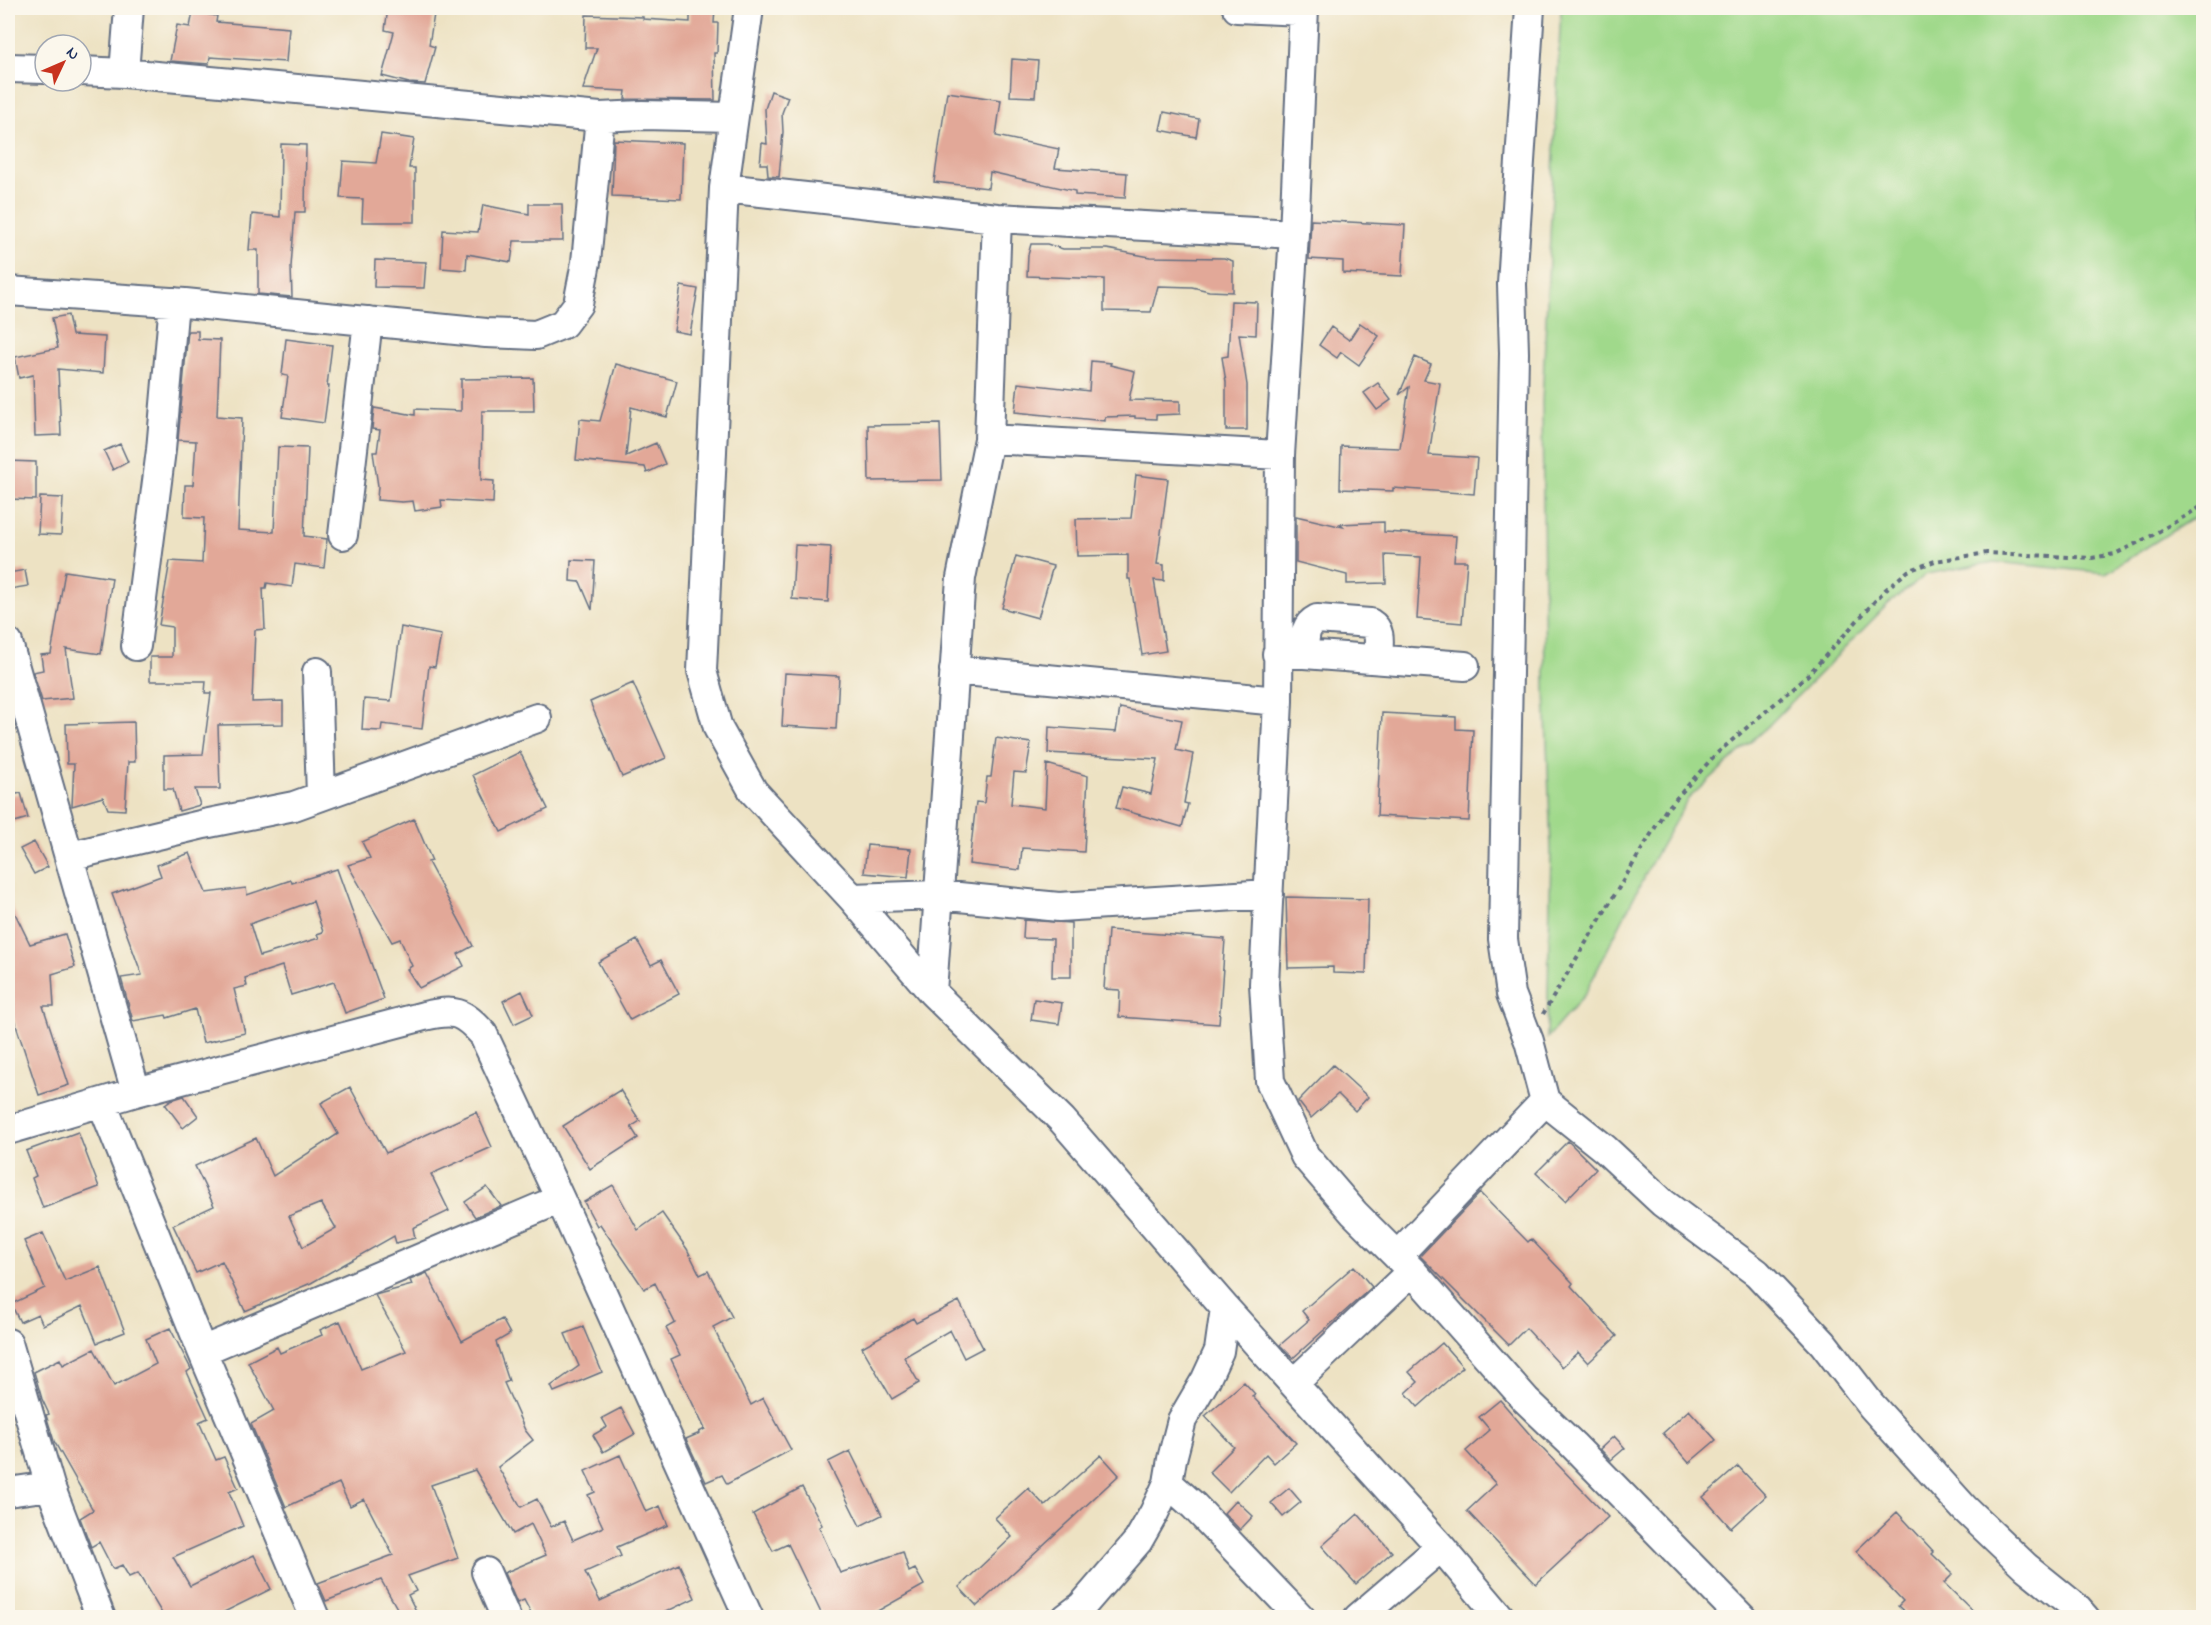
<svg xmlns="http://www.w3.org/2000/svg" width="2211" height="1625" font-family="'Indie Flower',sans-serif">
	<style>
		.green { fill: #a0d98b; stroke: #5e8474; stroke-width: 1.5 }
		.building { fill: #e2a898; fill-rule: evenodd }
		.lines { fill: none; stroke-linecap: round; stroke-linejoin: round }
		.minor-casing { stroke: #646e81; stroke-width: 32 }
		.path { stroke: #646e81; stroke-width: 4; stroke-dasharray: 4.5 4.5; stroke-linecap: butt }
		.minor { stroke: #fff; stroke-width: 28 }
	</style>
	<rect width="100%" height="100%" fill="#fbf7ec"/>
	<filter id="ink" filterUnits="userSpaceOnUse"><feTurbulence type="fractalNoise" baseFrequency=".0167" numOctaves="2"/><feDisplacementMap in="SourceGraphic" scale="12" xChannelSelector="R" yChannelSelector="G"/><feConvolveMatrix kernelMatrix="1 2 1 2 8 2 1 2 1" color-interpolation-filters="sRGB"/></filter>
	<filter id="wash" filterUnits="userSpaceOnUse"><feTurbulence type="fractalNoise" baseFrequency=".008" numOctaves="4" result="noise"/><feDisplacementMap in="SourceGraphic" scale="24" xChannelSelector="R" yChannelSelector="G"/><feGaussianBlur stdDeviation="1.35" result="paint"/><feColorMatrix in="noise" values="0 0 0 0 0 0 0 0 0 0 0 0 0 0 0 0 0 1.4 0 .05"/><feComposite in="paint" operator="in"/></filter>
	<g filter="url(#wash)">
		<rect width="100%" height="100%" fill="#ede2c3"/>
		<!-- green -->
		<path class="green" d="M1561 8H2203L2204 511 2106 573 1994 562 1927 574 1888 604 1768 726 1688 799 1649 867 1585 994 1547 1038 1551 850 1545 689 1542 403Z"/>
		<g id="blocks">
			<!-- building -->
			<path class="building" d="M388 8H435L429 45 435 47 425 84 409 83 382 76 394 32 385 30Z
				M690 8H715L714 23H718L717 53H714L715 100 625 99 626 91 583 89 597 48H585L586 15 643 17V19L690 22Z
				M193 12 217 16 216 22 289 28 286 62 210 57 209 64 170 61 177 25 190 27Z
				M1012 59 1038 61 1035 97 1010 96Z
				M771 91 788 97 782 113 783 132 779 177 768 176 767 164H760L762 143 767 144 765 109Z
				M947 92 1001 100 996 136 1059 149 1055 168 1127 173 1125 198 1075 195V191L990 172 988 188 934 182Z
				M1164 112 1199 119 1196 137 1160 130Z
				M381 134 414 139 409 168H415V222H362L363 199 340 198 343 161 376 163Z
				M614 140 683 143 681 199 612 196Z
				M281 144 306 145 305 212H295L291 267 292 297 258 294V250H249L252 214 280 217Z
				M529 204H562L563 241H514L511 262 467 254 466 270 441 268 443 230 478 232 483 205 529 214Z
				M1311 220 1405 225 1402 276 1343 273V261L1309 259Z
				M1031 244H1047L1063 249H1107L1150 257 1224 258 1233 261V292L1209 291 1192 287 1158 286 1151 312 1104 311V279L1027 276 1028 255Z
				M375 260 426 262 424 288 374 287Z
				M681 286 698 289 690 334 674 331Z
				M1231 301 1257 302 1256 335 1239 334 1247 385V430H1226V382L1222 357 1228 356Z
				M68 315 72 335 105 337 103 373 58 369 61 435 35 436 33 375 19 378 15 357 58 348 52 318Z
				M1360 323 1379 336 1359 365 1341 352 1337 358 1319 345 1331 327 1349 340Z
				M188 331H198V339L220 340 217 416 242 418 238 530 274 532 278 447 308 448 304 536 327 539 324 568 295 564 292 587 267 583 266 588H263L265 629 255 630 252 702 283 701V724L218 725 220 789H195L200 805 179 811 173 789H164V755L203 754 211 693H205L206 681H150V657H172V627L159 625 170 561 202 563 204 518 184 517 185 485H193L196 441 178 440Z
				M286 339 332 345 327 386H329L324 423 282 417 288 376 282 375Z
				M1415 357 1431 364 1424 380 1440 383 1429 455 1477 458 1474 494 1393 488V491L1340 489 1341 446 1400 448 1409 387 1399 395Z
				M1091 361 1111 363 1110 365 1135 371 1129 400 1180 401V414L1156 415V419L1135 418V416L1105 417V421L1015 412 1018 383 1089 391Z
				M616 364 677 381 667 417 631 407 626 456 656 443 665 464 647 473 645 467 576 460 580 419 600 421Z
				M533 378 534 411H482L481 480 494 481 493 503 441 500 442 507 415 511 413 501 402 502 377 500 378 486 373 452H377L380 430 372 429 374 408 415 415V409L461 411V379Z
				M1378 383 1391 400 1377 410 1364 393Z
				M940 424 942 480 869 481 868 425Z
				M120 444 128 462 113 470 104 451Z
				M8 461 36 462V500L8 499Z
				M1136 475 1168 479 1157 564 1164 565V581L1154 580 1166 651 1142 655 1130 579H1128V555L1077 556 1076 519 1131 518Z
				M40 497 63 498 61 535 38 534Z
				M1296 516 1343 527 1340 524 1384 522V532L1456 536 1454 561H1467L1462 623 1417 619 1421 557 1385 555 1386 583 1347 584V575L1296 562Z
				M795 545 831 547 828 602 792 599Z
				M1016 556 1053 566 1038 618 1002 608Z
				M571 560 595 561 592 610 580 582 570 581Z
				M25 570 28 586 10 589 8 573Z
				M65 571 112 578 101 654 66 649 73 698 42 701 33 672 43 670 41 655 51 654Z
				M401 627 441 635 435 667 429 666 422 729 382 724 381 731 362 730 364 699 391 701Z
				M785 673 839 676 836 729 782 726Z
				M633 683 666 758 622 777 590 702Z
				M1120 708 1182 720 1176 750 1193 754 1184 803 1188 804 1182 827 1116 808 1122 787 1151 794 1158 759 1048 753 1049 727 1116 732Z
				M1382 713 1456 717V729L1473 730 1469 821 1377 816Z
				M134 722 135 762H128L125 810 108 809 103 797 72 806 74 764H67L66 724Z
				M996 738 1031 743 1026 773 1014 772 1011 804 1045 808 1047 764 1088 776 1084 852 1022 848 1020 870 969 864 976 802 984 803 987 777H991Z
				M520 752 548 809 501 832 473 775Z
				M21 793 28 818 8 824V796Z
				M414 819 432 861 428 862 473 946 458 954 464 966 419 988 407 969 412 966 400 939 392 942 348 865 370 858 362 842Z
				M34 842 48 867 34 874 20 849Z
				M867 845 911 849 908 877 864 873Z
				M190 853 206 893 246 888 247 895 291 880 292 883 337 869 384 999 345 1013 334 982 291 995 282 966 245 978 247 986 234 989 245 1033 203 1043 195 1009 167 1018 166 1015 133 1021 121 978 142 975 112 894 161 876 157 865ZM313 901 323 932 317 934 319 938 260 956 250 924Z
				M1286 897 1368 899 1366 974 1333 973V967L1288 968Z
				M8 899 30 944 65 934 75 967 52 974 54 1006H43L69 1085 39 1095 8 1001Z
				M1024 920 1071 923V977H1052L1053 939 1023 938Z
				M1108 930 1225 939 1219 1024 1119 1017 1120 990 1104 989Z
				M637 940 651 965 661 960 679 994 630 1020 598 962Z
				M522 991 533 1015 514 1024 503 1001Z
				M1034 999 1062 1003 1059 1024 1031 1020Z
				M1333 1065 1368 1097 1355 1111 1338 1094 1311 1118 1298 1101Z
				M350 1087 386 1153 476 1112 492 1147 431 1174 449 1211 413 1228 415 1238 396 1243 394 1236 311 1283 245 1311 222 1261 196 1273 173 1225 214 1206 195 1166 256 1138 273 1176 338 1134 321 1103ZM321 1203 336 1228 303 1247 289 1216Z
				M620 1090 640 1121 631 1127 638 1138 590 1169 563 1126Z
				M184 1096 198 1116 183 1128 165 1104 171 1100Z
				M78 1132 99 1187 43 1208 32 1178 36 1176 26 1151Z
				M1568 1141 1596 1169 1565 1201 1536 1173Z
				M613 1185 638 1230 662 1213 687 1249 700 1275 708 1271 732 1317 713 1327 751 1405 763 1398 791 1450 727 1484 722 1475 706 1482 686 1439 700 1433 699 1432 705 1429 671 1359 680 1355 666 1328 675 1323 655 1283 644 1289 600 1224 597 1226 584 1202Z
				M487 1187 501 1206 475 1217 465 1202Z
				M1480 1193 1528 1242 1531 1239 1573 1283 1571 1286 1617 1336 1588 1363 1578 1352 1562 1367 1526 1328 1509 1345 1420 1256Z
				M43 1233 65 1281 100 1267 125 1332 97 1343 82 1306 43 1325 38 1314 20 1322 11 1304 45 1288 24 1241Z
				M1354 1266 1372 1287 1293 1358 1280 1345 1309 1320 1302 1311Z
				M427 1273 462 1341 502 1319 510 1334 496 1342 509 1381 504 1383 525 1430 533 1440 498 1467 521 1507 537 1499 551 1527 564 1521 573 1540 603 1527 588 1495 595 1492 585 1471 620 1455 646 1512 660 1506 668 1525 617 1547 621 1556 585 1572 600 1601 679 1564 695 1598 655 1617H533L524 1600 517 1603 504 1573 546 1555 531 1524 513 1534 475 1470 431 1485 458 1558 408 1576 416 1591 408 1595 419 1617H402L381 1580 326 1601 318 1583 393 1555 364 1499 350 1506 339 1483 286 1507 251 1424 274 1411 248 1362 277 1347 280 1353 322 1335 320 1330 340 1321 361 1369 406 1351 375 1295 412 1285 410 1280Z
				M959 1301 983 1348 964 1358 950 1330 904 1357 919 1383 892 1399 862 1347 913 1318 916 1323Z
				M583 1327 602 1372 554 1392 551 1386 579 1366 565 1334Z
				M170 1328 191 1369 187 1372 208 1418 199 1422 216 1460 224 1457 238 1488 229 1492 243 1526 173 1557 190 1586 254 1555 271 1589 214 1617H164L138 1573 129 1577 122 1565 113 1569 99 1542 91 1547 80 1518 93 1510 54 1441 46 1415 49 1414 42 1399 34 1372 60 1359 63 1365 94 1349 114 1386 156 1364 146 1339Z
				M1442 1343 1463 1367 1418 1407 1406 1393 1418 1382 1409 1372Z
				M1244 1382 1255 1394 1252 1396 1296 1443 1274 1463 1266 1454 1229 1492 1209 1472 1234 1447 1205 1416Z
				M1500 1400 1539 1445 1608 1517 1536 1584 1467 1511 1496 1484 1466 1451 1490 1430 1479 1417Z
				M621 1408 635 1434 603 1452 593 1435 607 1427 602 1418Z
				M1689 1410 1716 1440 1689 1463 1663 1433Z
				M1614 1436 1625 1448 1611 1460 1600 1449Z
				M850 1451 882 1515 860 1526 828 1462Z
				M1101 1455 1119 1475 977 1606 959 1587 1012 1537 995 1518 1028 1488 1045 1506Z
				M1738 1466 1766 1496 1731 1528 1703 1497Z
				M802 1487 822 1525 819 1527 840 1573 903 1552 909 1572 915 1569 924 1585 867 1617H823L788 1544 773 1551 753 1514Z
				M1289 1488 1301 1502 1283 1517 1271 1503Z
				M1236 1500 1253 1516 1240 1530 1224 1513Z
				M1897 1512 1934 1552 1932 1554 1953 1574 1944 1583 1979 1617H1910L1898 1606 1903 1601 1856 1551Z
				M1358 1514 1392 1552 1356 1584 1322 1546Z"/>
		</g>
	</g>
	<g filter="url(#ink)">
		<use href="#blocks" fill-opacity="0" stroke="#646e81" stroke-width="1.5"/>
		<g class="lines">
			<defs>
				<path id="minor" d="M749 8 724 188 702 671 718 728 753 791 852 898 932 992 1062 1120 1225 1308 1441 1547 1501 1618
					M1237 8 1303 11
					M1304 8 1294 234 1280 455 1278 701 1264 984 1270 1081 1305 1156 1354 1213 1412 1271 1526 1400 1573 1445 1742 1618
					M1530 8 1512 284 1514 353 1503 939 1511 994 1529 1041 1545 1101 1605 1149 1663 1203 1757 1273 1823 1343 1871 1405 1964 1508 2026 1567 2078 1609 2086 1618
					M8 68 45 69
					M81 71 124 73 600 117 642 115 733 117
					M124 73 129 8
					M724 188 997 218 1294 234
					M8 291 185 303 486 333 536 335 563 324 578 304 586 262 600 117
					M989 439 1280 455
					M343 535 368 321
					M8 643 136 1092
					M136 646 161 450 174 302
					M1277 654H1304L1465 666
					M1304 654C1305 639 1303 626 1317 619L1370 623C1383 631 1378 645 1378 659
					M954 670 1278 701
					M317 672 321 796
					M70 856 204 824 294 806 537 718
					M852 898 939 895 1059 907 1269 894
					M932 992 961 578 989 439 997 218
					M102 1103 202 1351 315 1618
					M8 1130 136 1092 424 1016C455 1009 462 1011 483 1034L560 1199 749 1618
					M1397 1256 1545 1101
					M8 1343 50 1486 101 1618
					M202 1351 560 1199
					M1294 1383 1412 1271
					M1168 1483 1194 1506 1301 1618
					M8 1492 50 1486
					M486 1572 506 1618
					M1066 1618 1082 1606 1138 1541 1154 1513 1168 1483 1172 1459 1182 1420 1206 1379 1219 1351 1225 1308
					M1358 1618 1441 1547"/>
			</defs>
			<!-- minor casing -->
			<use href="#minor" class="minor-casing"/>
			<!-- path -->
			<path class="path" d="M1543 1014 1665 811 1715 755 1807 676 1885 590 1908 571 1935 561 1987 553 2092 558 2115 554 2151 536 2204 505"/>
			<!-- minor -->
			<use href="#minor" class="minor"/>
		</g>
	</g>
	<!-- margin -->
	<rect width="2211" height="1625" fill="none" stroke="#fbf7ec" stroke-width="30"/>
	<!-- north arrow -->
	<g transform="translate(63 63) rotate(46)"><circle r="28" fill="#fbf7ec" stroke="#a1a7b3" stroke-width="1.5"/>
	<path d="M0-4.5L10 22L0 15L-10 22Z" fill="#c8321e"/>
	<text y="-9" font-size="16" font-weight="bold" text-anchor="middle" fill="#1b2f5e">N</text>
	</g>
</svg>
